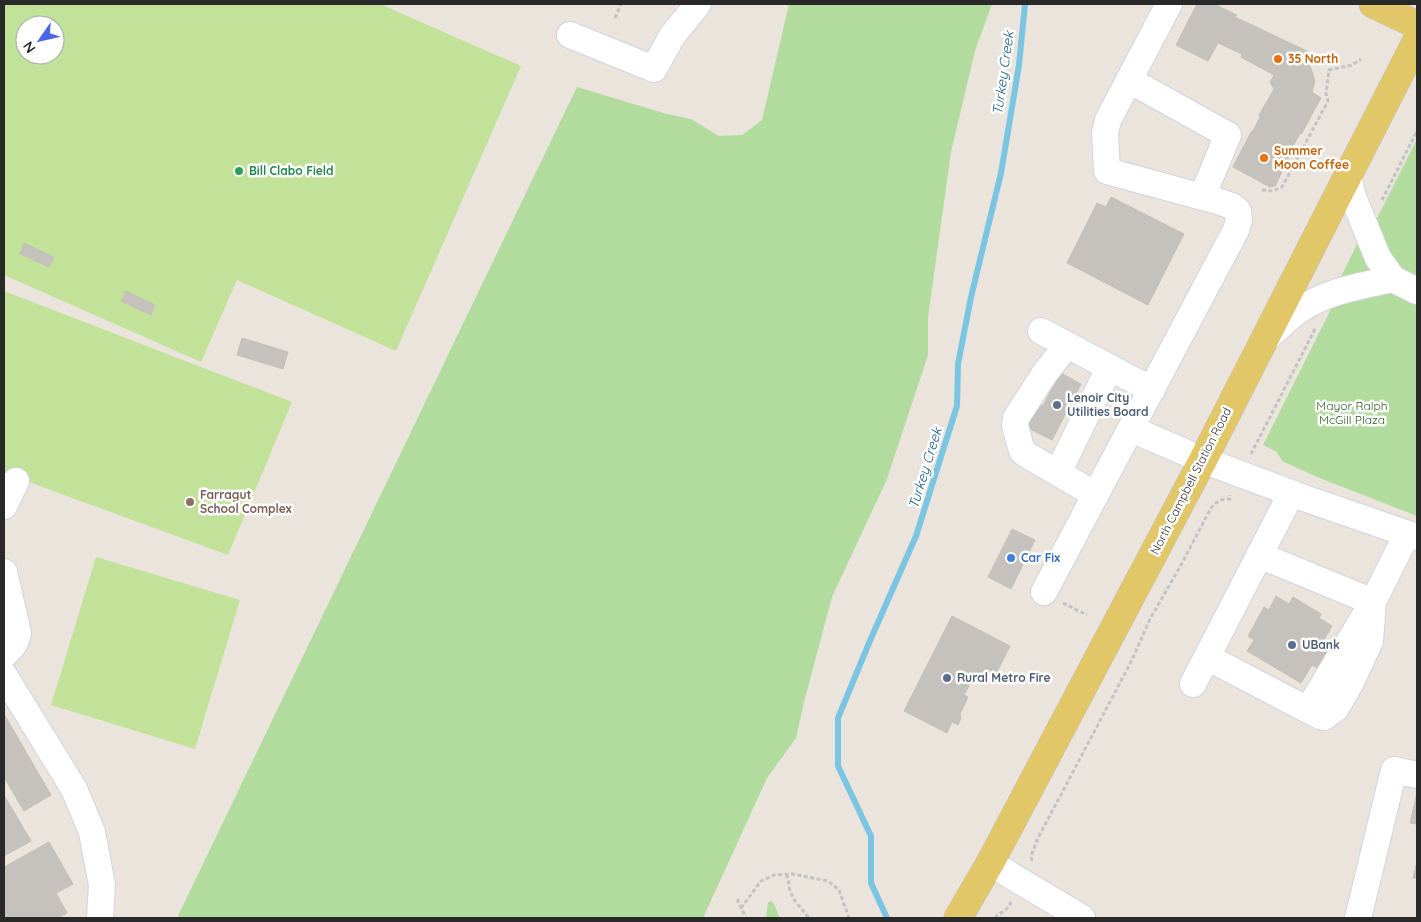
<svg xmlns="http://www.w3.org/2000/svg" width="1421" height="922" font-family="Quicksand,sans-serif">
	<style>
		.green { fill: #b2db9e }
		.pitch { fill: #c2e29a; fill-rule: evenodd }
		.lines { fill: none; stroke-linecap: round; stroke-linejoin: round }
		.stream { stroke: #79c5e2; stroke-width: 6 }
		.building { fill: #c5c1bc; stroke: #c5c0b6 }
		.minor-casing { stroke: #d1d4e0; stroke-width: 28 }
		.major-casing { stroke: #c3c3c3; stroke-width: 29 }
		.path { stroke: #c3c3c3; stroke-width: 3; stroke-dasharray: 4 2.5; stroke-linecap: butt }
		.minor { stroke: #fff; stroke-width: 26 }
		.major { stroke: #e2c768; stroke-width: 28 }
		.food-dot { fill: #e8710a; stroke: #fff; stroke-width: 2 }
		.leisure-dot { fill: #2e9e5b; stroke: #fff; stroke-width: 2 }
		.service-dot { fill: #5c6f8a; stroke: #fff; stroke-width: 2 }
		.education-dot { fill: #8d6e63; stroke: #fff; stroke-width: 2 }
		.shop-dot { fill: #3f7fe0; stroke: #fff; stroke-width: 2 }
		.labels { text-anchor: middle; stroke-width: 5; stroke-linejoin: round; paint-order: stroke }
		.food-label { font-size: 12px; font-weight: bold; fill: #c56008; stroke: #fff; text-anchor: start }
		.leisure-label { font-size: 12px; font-weight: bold; fill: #27864d; stroke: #fff; text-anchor: start }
		.service-label { font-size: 12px; font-weight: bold; fill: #4e5e75; stroke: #fff; text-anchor: start }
		.park-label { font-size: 12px; fill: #2d5e21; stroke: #fff }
		.street-label { font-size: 12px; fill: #292929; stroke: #fff }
		.education-label { font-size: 12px; font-weight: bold; fill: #785e54; stroke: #fff; text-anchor: start }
		.shop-label { font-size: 12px; font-weight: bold; fill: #366cbe; stroke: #fff; text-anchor: start }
		.water-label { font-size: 14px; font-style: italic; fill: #1a638c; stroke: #fff }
	</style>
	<rect width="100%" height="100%" fill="#eae4dc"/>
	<!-- green -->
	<path class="green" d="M789 4H992L975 51 951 152 928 317V355L887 479 832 597 804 702 796 738 767 778 703 918H177L577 87 667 114 691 119 719 136 742 135 762 120Z
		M1417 139V516L1317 477 1282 461 1277 452 1263 445 1345 281 1340 279 1360 238 1366 240Z
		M771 901C777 906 776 912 780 918H766L768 903Z"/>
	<!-- pitch -->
	<path class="pitch" d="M4 4H380L521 66 396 351 237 280 201 362 4 275ZM25 25H55V55H25Z
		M4 291 292 402 228 555 4 473Z
		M96 557 240 600 195 749 51 705Z"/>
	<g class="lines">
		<!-- stream -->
		<path class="stream" d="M887 918 871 883V836L838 766V718L869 643 916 536 957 406 958 364 971 297 1001 173 1019 65 1025 4"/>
	</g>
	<!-- building -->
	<path class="building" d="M1197 4H1214L1237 15 1235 17 1307 51 1304 58 1311 68 1315 81 1312 92 1321 98 1302 133 1299 135 1291 150V153L1275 186 1270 187 1233 167 1251 132 1253 131 1260 117 1259 115 1274 89 1270 82 1274 75 1241 57 1242 54 1218 43 1208 61 1176 45Z
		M1111 197 1184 234 1148 305 1067 263 1097 203 1106 207Z
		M24 243 54 257 49 267 20 254Z
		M126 291 155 305 151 315 121 301Z
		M242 338 288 352 283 369 237 355Z
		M1055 370 1081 384 1052 440 1024 426 1037 403 1043 406 1052 388 1045 385Z
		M1012 529 1035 540 1011 589 988 577Z
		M1276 596 1289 604 1293 597 1321 614 1319 618 1332 626 1324 640 1359 661 1345 684 1312 665 1301 683 1247 651 1254 640 1248 636 1264 607 1269 610Z
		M952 616 1010 646 992 682 976 673 964 695 968 697 960 714 961 718 958 725 952 722 947 733 904 711Z
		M4 714 51 795 24 811 4 777Z
		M1417 793V824L1410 823Z
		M4 795 31 841 4 856Z
		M49 842 73 884 56 893 67 913 58 918H4V867Z
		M1417 862V878H1413Z"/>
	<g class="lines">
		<defs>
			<path id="minor" d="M570 35 654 69 672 36 698 4
				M1129 80 1228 135 1202 197
				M1348 176 1353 197 1378 258 1393 279 1417 291
				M1041 331 1152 390
				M1266 339C1276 330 1287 319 1298 311 1326 291 1360 286 1393 279
				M1067 345 1045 373 1016 418 1015 426 1022 451 1027 455 1096 495
				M1131 429 1203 460 1304 498 1417 537
				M1058 473 1109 368
				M4 506 16 481
				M1259 555 1373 602
				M4 572 18 633C16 643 12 648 4 655
				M1044 592 1236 230 1239 220 1238 211 1232 206 1217 201 1107 171 1105 133 1108 120 1169 4
				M1207 657 1308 710 1320 716 1324 717 1336 708 1351 682 1370 641 1373 602
				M4 675 74 789 92 832 102 885 100 918
				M1193 684 1291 494
				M1308 710 1373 602 1407 534
				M990 863 1082 918
				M1358 918 1394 770 1417 775"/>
			<path id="major" d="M1373 4 1417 25
				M958 918 990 863 1203 460 1417 40"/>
		</defs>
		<!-- minor casing -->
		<use href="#minor" class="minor-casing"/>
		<!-- major casing -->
		<use href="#major" class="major-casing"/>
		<!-- path -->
		<path class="path" d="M615 18 621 4
			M1262 190 1273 191 1282 187 1328 101 1326 94 1329 70 1352 65 1361 59
			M1382 200 1417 131
			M1251 454 1315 329
			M1063 603 1087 615
			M1032 861 1031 856 1038 838 1131 662 1150 619 1181 565 1211 508C1216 502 1222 498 1230 499V495
			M787 874 790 891 795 901 809 918
			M737 899 746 918
			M741 908 761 881 774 875 792 874 828 881 839 890 849 918
			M995 918C1000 911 1006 913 1011 902"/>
		<!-- minor -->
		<use href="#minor" class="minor"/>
		<!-- major -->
		<use href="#major" class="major"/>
	</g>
	<!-- markers -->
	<g class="food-dot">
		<circle cx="1278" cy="59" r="5"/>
		<circle cx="1264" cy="158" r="5"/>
	</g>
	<circle class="leisure-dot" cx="239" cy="171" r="5"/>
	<g class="service-dot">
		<circle cx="1057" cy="405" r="5"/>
		<circle cx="1292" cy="645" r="5"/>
		<circle cx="947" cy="678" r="5"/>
	</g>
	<circle class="education-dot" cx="190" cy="502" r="5"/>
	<circle class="shop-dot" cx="1011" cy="558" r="5"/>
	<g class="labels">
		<!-- food labels -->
		<g class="food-label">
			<text x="1288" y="63">35 North</text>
			<text x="1274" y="155">Summer<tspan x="1274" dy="14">Moon Coffee</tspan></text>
		</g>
		<!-- leisure labels -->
		<g class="leisure-label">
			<text x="249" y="175">Bill Clabo Field</text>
		</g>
		<!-- service labels -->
		<g class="service-label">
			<text x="1067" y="402">Lenoir City<tspan x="1067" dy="14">Utilities Board</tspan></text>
			<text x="1302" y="649">UBank</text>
			<text x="957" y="682">Rural Metro Fire</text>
		</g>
		<!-- park labels -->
		<g class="park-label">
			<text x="1352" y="410">Mayor Ralph<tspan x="1352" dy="14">McGill Plaza</tspan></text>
		</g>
		<!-- street labels -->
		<g class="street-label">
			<text transform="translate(1191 481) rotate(-63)" y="4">North Campbell Station Road</text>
		</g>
		<!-- education labels -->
		<g class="education-label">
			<text x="200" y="499">Farragut<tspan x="200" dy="14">School Complex</tspan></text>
		</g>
		<!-- shop labels -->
		<g class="shop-label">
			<text x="1021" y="562">Car Fix</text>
		</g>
		<!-- water labels -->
		<g class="water-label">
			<text transform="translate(1003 73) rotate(-82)" y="5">Turkey Creek</text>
			<text transform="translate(925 468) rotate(-73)" y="5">Turkey Creek</text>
		</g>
	</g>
	<!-- border -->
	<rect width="1421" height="922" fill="none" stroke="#292929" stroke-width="10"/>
	<!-- north arrow -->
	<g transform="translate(40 40) rotate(236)"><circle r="24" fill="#ffffff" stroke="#a9a9a9"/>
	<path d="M0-4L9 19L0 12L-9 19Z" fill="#4b66e8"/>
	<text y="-8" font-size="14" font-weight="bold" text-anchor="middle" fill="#292929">N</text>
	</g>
</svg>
